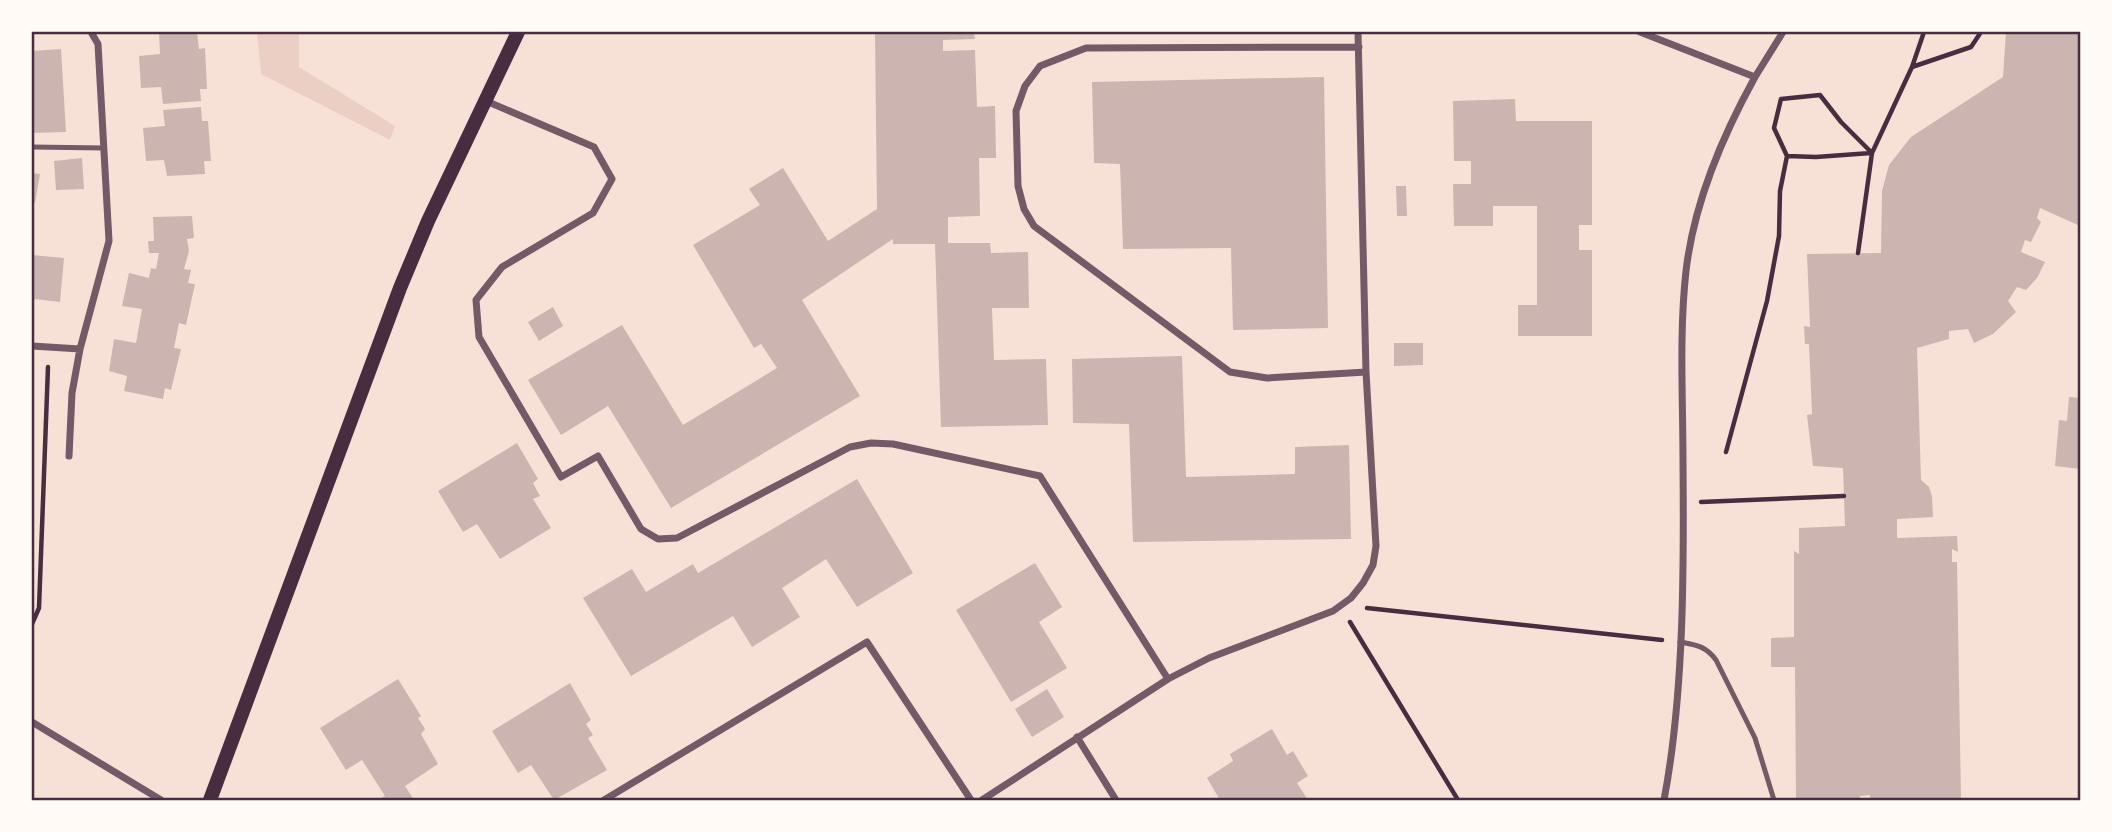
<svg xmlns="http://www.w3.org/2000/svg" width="2112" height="832" font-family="Poppins,sans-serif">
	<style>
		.green { fill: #ebcfc5 }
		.building { fill: #ccb4b1 }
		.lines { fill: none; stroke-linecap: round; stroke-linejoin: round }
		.path { stroke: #4a2c40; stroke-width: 4.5 }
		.service { stroke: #755966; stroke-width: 5 }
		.minor { stroke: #755966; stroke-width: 7 }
		.secondary { stroke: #4a2c40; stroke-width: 14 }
		.neatline { fill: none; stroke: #4a2c40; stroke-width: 2.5 }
	</style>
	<rect width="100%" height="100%" fill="#f7e1d7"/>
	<!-- green -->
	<path class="green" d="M257 32H299V67L395 126 390 140 261 74Z"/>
	<!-- building -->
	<path class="building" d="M159 32H197L199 49 205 48 207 89H200L201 101 163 104 161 87 141 88 139 56 160 54Z
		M875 32H974L975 39 943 40V51L975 50 977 107 995 106 996 158H979L980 216 948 217V243H990L991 253 1028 252 1029 308H992L994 360 1046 359 1048 425 941 427 935 244H893V239L802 300 860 396 671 508 608 406 561 435 528 380 622 325 683 425 777 368 761 344 754 348 693 245 760 205 749 189 783 168 828 241 877 209Z
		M2006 32H2080V226L2040 208 2037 218 2041 222 2031 242 2025 240 2021 252 2045 262 2037 278 2026 290 2017 287 2008 301 2016 312 1993 334 1974 343 1968 329 1949 331V339L1917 348 1921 480 1929 487 1932 496 1933 517 1897 519V538L1957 536 1958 552 1952 549V562H1957L1961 800H1870V795L1860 796V800H1796L1795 667H1771V638L1794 637V551L1799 554V528L1845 526 1843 468 1813 466 1807 415 1812 414 1809 344H1805L1804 326 1810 327 1807 254 1881 253 1882 191 1889 165 1911 137 2003 77Z
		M61 49 66 132 32 133V51Z
		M1324 77 1328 328 1233 330 1231 248 1123 249 1120 164 1094 163 1092 82Z
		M1515 99 1516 121H1592V225H1579V250H1592V336H1518V305H1537V206H1493V226H1454L1453 184H1471V161H1454L1453 101Z
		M201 107 202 121H208L211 161H204L205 174 167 176 164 160 146 161 143 128 165 126 163 110Z
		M82 158 84 189 56 190 54 161Z
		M32 173 40 174 35 203 32 202Z
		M1396 186H1406L1407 216H1397Z
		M192 216 194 238 187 239 189 251 184 269 191 270 188 283 195 284 186 325 179 323 174 348 181 349 171 390 165 388 163 399 124 391 127 376 109 371 114 339 136 343 142 309 122 306 129 273 149 278 151 268 156 269 159 253H149L148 241H154L153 217Z
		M32 255 64 258 60 302 35 299 32 306Z
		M553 307 563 326 539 341 528 322Z
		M1394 343H1423V365L1394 366Z
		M1182 356 1186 477 1295 474V447L1349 445 1351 539 1133 542 1129 424 1073 423 1072 359Z
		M2069 397 2080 398V469L2055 466 2059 420 2067 421Z
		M517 443 538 479 533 483 540 496 533 499 551 528 500 559 477 524 463 532 438 491Z
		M857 479 913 573 857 607 826 559 782 588 800 617 752 647 733 616 631 676 583 598 632 569 646 592 693 564 698 573Z
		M1035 563 1062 607 1039 622 1067 668 1011 702 956 610Z
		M398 679 421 716 418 718 425 729 421 734 438 764 405 786 414 800H377L385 796 362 760 346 770 320 728Z
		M570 683 591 720 586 724 593 735 588 738 607 770 554 800 531 765 518 773 492 731Z
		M1047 689 1064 717 1032 737 1015 709Z
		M1272 729 1287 755 1293 751 1308 776 1297 783 1308 800H1220L1207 778 1233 761 1230 754Z"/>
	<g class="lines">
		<!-- path -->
		<path class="path" d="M1924 32 1912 67 1971 47 1981 32
			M1787 156 1816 157 1871 153
			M1858 253 1872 153 1912 67
			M1726 452 1767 301 1779 236 1780 191 1787 156 1774 128 1781 99 1820 95 1841 122 1872 153
			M1701 502 1844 496
			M1367 608 1662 640
			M1350 622 1458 800
			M32 624 39 608 48 367"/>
		<!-- service -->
		<path class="service" d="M32 147 104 148
			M1680 642C1696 645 1706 646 1716 660L1755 738 1774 800"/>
		<!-- minor -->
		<path class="minor" d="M1640 32 1755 77 1783 32
			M1359 47 1086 48 1040 66 1025 86 1016 111 1018 186 1024 209 1034 226 1230 372 1267 378 1366 372
			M486 101 594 147 612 179 593 213 502 267 476 300 479 337 561 477 598 456 641 529 658 539 677 538 850 447 871 443 893 444 1040 476 1168 679
			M32 346 80 349
			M69 456 72 393 80 349 109 241 98 44 91 32
			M32 722 161 800
			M1077 737 1116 800
			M604 800 867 642 971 800
			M982 800 1168 679 1209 658 1333 611 1351 598 1363 583 1373 565 1376 546 1366 372 1358 32
			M1664 800C1684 695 1684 569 1683 462 1683 398 1679 334 1686 271 1694 202 1722 137 1755 77"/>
		<!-- secondary -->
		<path class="secondary" d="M210 800 400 288 428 221 518 32"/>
	</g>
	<!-- border -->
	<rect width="2112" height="832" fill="none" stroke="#fffaf5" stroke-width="66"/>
	<rect x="33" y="33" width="2046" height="766" class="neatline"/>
</svg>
